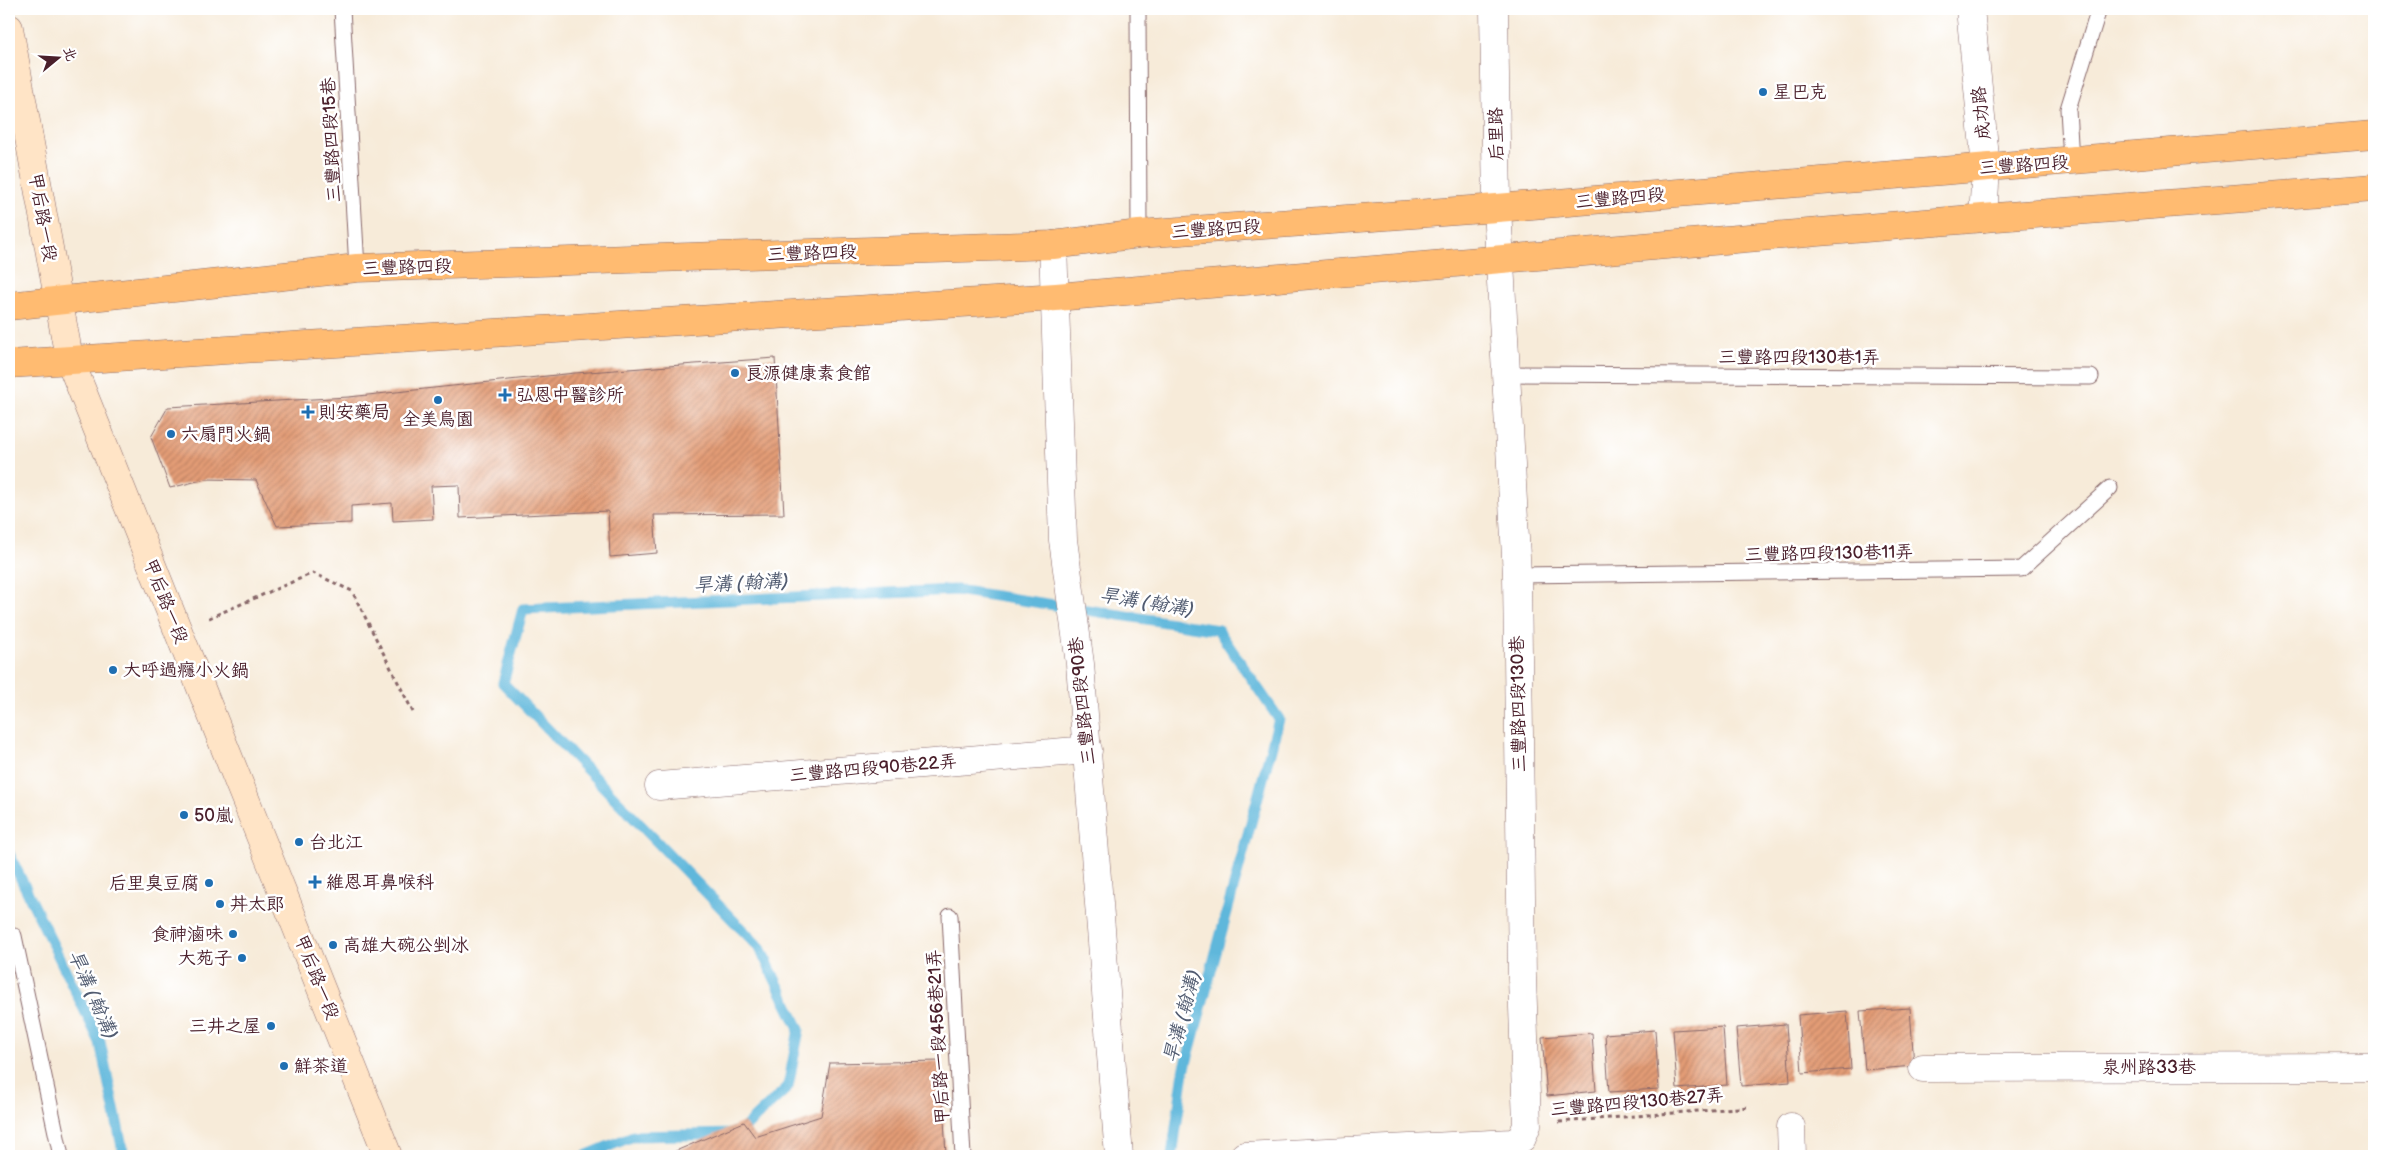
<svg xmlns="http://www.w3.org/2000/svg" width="2383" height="1165" font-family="'Balsamiq Sans','LXGW WenKai TC',sans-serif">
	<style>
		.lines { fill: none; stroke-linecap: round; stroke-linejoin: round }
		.stream { stroke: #5eb7db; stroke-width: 11 }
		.building { fill: url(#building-hatch) }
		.lane-casing { stroke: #876668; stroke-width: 17 }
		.street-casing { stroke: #876668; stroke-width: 29 }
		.secondary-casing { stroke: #876668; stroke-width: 29 }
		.primary-casing { stroke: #876668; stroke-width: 29 }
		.path { stroke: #876668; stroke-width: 3; stroke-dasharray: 4 4; stroke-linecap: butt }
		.lane { stroke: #fff; stroke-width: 15 }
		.street { stroke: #fff; stroke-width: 28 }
		.secondary { stroke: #ffe4c6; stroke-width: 28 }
		.primary { stroke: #ffbb71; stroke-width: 28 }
		.poi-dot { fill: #1f6fb2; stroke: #fff; stroke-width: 2 }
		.labels { text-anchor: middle; stroke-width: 5; stroke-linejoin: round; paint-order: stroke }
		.poi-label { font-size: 18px; fill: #4a1f2b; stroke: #fff; text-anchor: start }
		.street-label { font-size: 18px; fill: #4a1f2b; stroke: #fff }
		.water-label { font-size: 19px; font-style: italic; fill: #525c71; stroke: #fff }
	</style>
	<defs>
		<pattern id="building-hatch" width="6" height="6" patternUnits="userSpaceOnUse" patternTransform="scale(1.25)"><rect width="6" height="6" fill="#e39c76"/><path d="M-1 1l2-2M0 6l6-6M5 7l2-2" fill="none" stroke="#ba7f61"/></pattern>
	</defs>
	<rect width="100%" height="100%" fill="#fff"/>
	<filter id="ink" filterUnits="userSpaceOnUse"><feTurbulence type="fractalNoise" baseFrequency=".02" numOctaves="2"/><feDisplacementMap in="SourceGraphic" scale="10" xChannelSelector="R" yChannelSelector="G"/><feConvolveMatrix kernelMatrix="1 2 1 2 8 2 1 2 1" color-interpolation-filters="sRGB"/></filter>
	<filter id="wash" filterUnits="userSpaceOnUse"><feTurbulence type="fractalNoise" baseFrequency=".0096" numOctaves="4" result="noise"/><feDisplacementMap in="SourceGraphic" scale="20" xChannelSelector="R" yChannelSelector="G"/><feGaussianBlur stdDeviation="1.12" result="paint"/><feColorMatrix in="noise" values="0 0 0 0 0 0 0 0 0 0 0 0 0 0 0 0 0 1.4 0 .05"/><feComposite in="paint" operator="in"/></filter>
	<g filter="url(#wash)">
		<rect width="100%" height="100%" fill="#f7ebd9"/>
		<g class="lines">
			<!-- stream -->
			<path class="stream" d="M9 854 100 1042 124 1156
				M585 1156 633 1136 738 1134 788 1087 799 1029 760 948 503 683 523 609 956 590 1218 630 1279 719 1184 1071 1172 1156"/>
		</g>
		<g id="blocks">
			<!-- building -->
			<path class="building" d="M775 358 784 514 654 515 657 553 610 557 608 511 460 518 459 485 431 486 433 519 393 521 392 503 351 506V523L277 526 256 480 206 479 170 488 151 437 168 407 349 397 575 373Z
				M1910 1008 1914 1066 1865 1070 1860 1011Z
				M1847 1011 1851 1069 1802 1073 1798 1015Z
				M1786 1024 1790 1082 1741 1086 1736 1028Z
				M1723 1027 1727 1085 1677 1089 1673 1030Z
				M1655 1030 1659 1089 1609 1092 1605 1034Z
				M1592 1033 1596 1091 1547 1096 1542 1037Z
				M941 1061 946 1156H664L744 1122 755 1137 821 1116 830 1063Z"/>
		</g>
	</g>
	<g filter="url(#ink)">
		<use href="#blocks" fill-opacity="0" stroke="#876668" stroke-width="1"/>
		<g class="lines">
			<defs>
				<path id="lane" d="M342 9 357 268
					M1138 9 1139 234
					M2071 161 2068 109 2099 9
					M1507 374 2091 377
					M1517 575 2021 569 2110 488
					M950 916 963 1156
					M9 936H14L61 1156"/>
				<path id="street" d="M1970 9 1986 167 1983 218
					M1053 245 1063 540 1080 664 1119 1156
					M659 786 1088 750
					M1923 1068 2374 1067
					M1791 1127 1792 1156
					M1244 1156 1513 1143 1522 1138 1527 1125 1522 977 1517 575 1497 208 1494 9"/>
				<path id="secondary" d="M9 28 69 358 388 1156"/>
				<path id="primary" d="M9 306 357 268 1053 245 1139 234 1497 208 2374 135
					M9 364 1056 297 1983 218 2374 188"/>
			</defs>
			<!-- lane casing -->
			<use href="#lane" class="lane-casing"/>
			<!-- street casing -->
			<use href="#street" class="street-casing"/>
			<!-- secondary casing -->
			<use href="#secondary" class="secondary-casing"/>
			<!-- primary casing -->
			<use href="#primary" class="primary-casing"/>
			<!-- path -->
			<path class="path" d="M209 618 313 573 352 591 413 712
				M1559 1122 1750 1107"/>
			<!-- lane -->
			<use href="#lane" class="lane"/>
			<!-- street -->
			<use href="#street" class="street"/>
			<!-- secondary -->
			<use href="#secondary" class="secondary"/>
			<!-- primary -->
			<use href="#primary" class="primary"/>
		</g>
	</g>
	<!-- markers -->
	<g class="poi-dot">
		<circle cx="1763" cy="92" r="5"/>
		<circle cx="735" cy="373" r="5"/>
		<path d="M502.5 387.5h5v5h5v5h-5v5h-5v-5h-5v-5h5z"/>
		<circle cx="438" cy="400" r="5"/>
		<path d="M305.5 404.5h5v5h5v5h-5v5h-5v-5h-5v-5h5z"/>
		<circle cx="171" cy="434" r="5"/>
		<circle cx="113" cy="670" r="5"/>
		<circle cx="184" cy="815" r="5"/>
		<circle cx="299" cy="842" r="5"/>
		<path d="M312.5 874.5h5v5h5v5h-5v5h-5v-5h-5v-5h5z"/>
		<circle cx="209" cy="883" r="5"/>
		<circle cx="220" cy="904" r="5"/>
		<circle cx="233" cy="934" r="5"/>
		<circle cx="333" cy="945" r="5"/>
		<circle cx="242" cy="958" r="5"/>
		<circle cx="271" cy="1026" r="5"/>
		<circle cx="284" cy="1066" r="5"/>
	</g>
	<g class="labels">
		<!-- poi labels -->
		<g class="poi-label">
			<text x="1773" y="98">星巴克</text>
			<text x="745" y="379">良源健康素食館</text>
			<text x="516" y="401">弘恩中醫診所</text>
			<text x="318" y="418">則安藥局</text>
			<text x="438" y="425" text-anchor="middle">全美鳥園</text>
			<text x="181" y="440">六扇門火鍋</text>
			<text x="123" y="676">大呼過癮小火鍋</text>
			<text x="194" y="821">50嵐</text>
			<text x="309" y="848">台北江</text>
			<text x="326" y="888">維恩耳鼻喉科</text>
			<text x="199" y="889" text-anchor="end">后里臭豆腐</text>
			<text x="230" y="910">丼太郎</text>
			<text x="223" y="940" text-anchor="end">食神滷味</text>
			<text x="343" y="951">高雄大碗公剉冰</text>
			<text x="232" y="964" text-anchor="end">大苑子</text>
			<text x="261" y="1032" text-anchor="end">三井之屋</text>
			<text x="294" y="1072">鮮茶道</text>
		</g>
		<!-- street labels -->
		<g class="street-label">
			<text transform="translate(1981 113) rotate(-96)" y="6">成功路</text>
			<text transform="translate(1496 134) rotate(-91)" y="6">后里路</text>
			<text transform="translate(331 140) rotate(-93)" y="6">三豐路四段15巷</text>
			<text transform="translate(2024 165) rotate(-4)" y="6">三豐路四段</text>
			<text transform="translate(1620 198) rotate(-5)" y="6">三豐路四段</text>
			<text transform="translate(43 217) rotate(80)" y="6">甲后路一段</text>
			<text transform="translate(1216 229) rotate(-4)" y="6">三豐路四段</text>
			<text transform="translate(812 253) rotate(-2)" y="6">三豐路四段</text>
			<text transform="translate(407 267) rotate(-2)" y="6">三豐路四段</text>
			<text x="1799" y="363">三豐路四段130巷1弄</text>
			<text transform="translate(1829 553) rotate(-1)" y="6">三豐路四段130巷11弄</text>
			<text transform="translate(166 601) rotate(68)" y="6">甲后路一段</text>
			<text transform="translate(1082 701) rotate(-96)" y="6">三豐路四段90巷</text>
			<text transform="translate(1518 704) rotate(-91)" y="6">三豐路四段130巷</text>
			<text transform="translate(873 768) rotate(-5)" y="6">三豐路四段90巷22弄</text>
			<text transform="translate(317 977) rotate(68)" y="6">甲后路一段</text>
			<text transform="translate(938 1037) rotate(-93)" y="6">甲后路一段456巷21弄</text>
			<text x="2149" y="1073">泉州路33巷</text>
			<text transform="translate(1637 1102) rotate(-5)" y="6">三豐路四段130巷27弄</text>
		</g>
		<!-- water labels -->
		<g class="water-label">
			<text transform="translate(741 582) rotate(-3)" y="7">旱溝 (翰溝)</text>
			<text transform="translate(1147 601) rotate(9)" y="7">旱溝 (翰溝)</text>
			<text transform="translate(94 994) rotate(66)" y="7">旱溝 (翰溝)</text>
			<text transform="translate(1181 1016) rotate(-75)" y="7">旱溝 (翰溝)</text>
		</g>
	</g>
	<!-- margin -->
	<rect width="2383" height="1165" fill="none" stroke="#fff" stroke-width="30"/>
	<!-- north arrow -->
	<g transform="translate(58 58) rotate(72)" stroke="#ffffff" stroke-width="4" paint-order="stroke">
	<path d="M0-4L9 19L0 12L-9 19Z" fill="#4a1f2b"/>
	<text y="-8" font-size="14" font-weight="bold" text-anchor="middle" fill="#4a1f2b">北</text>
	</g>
</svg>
